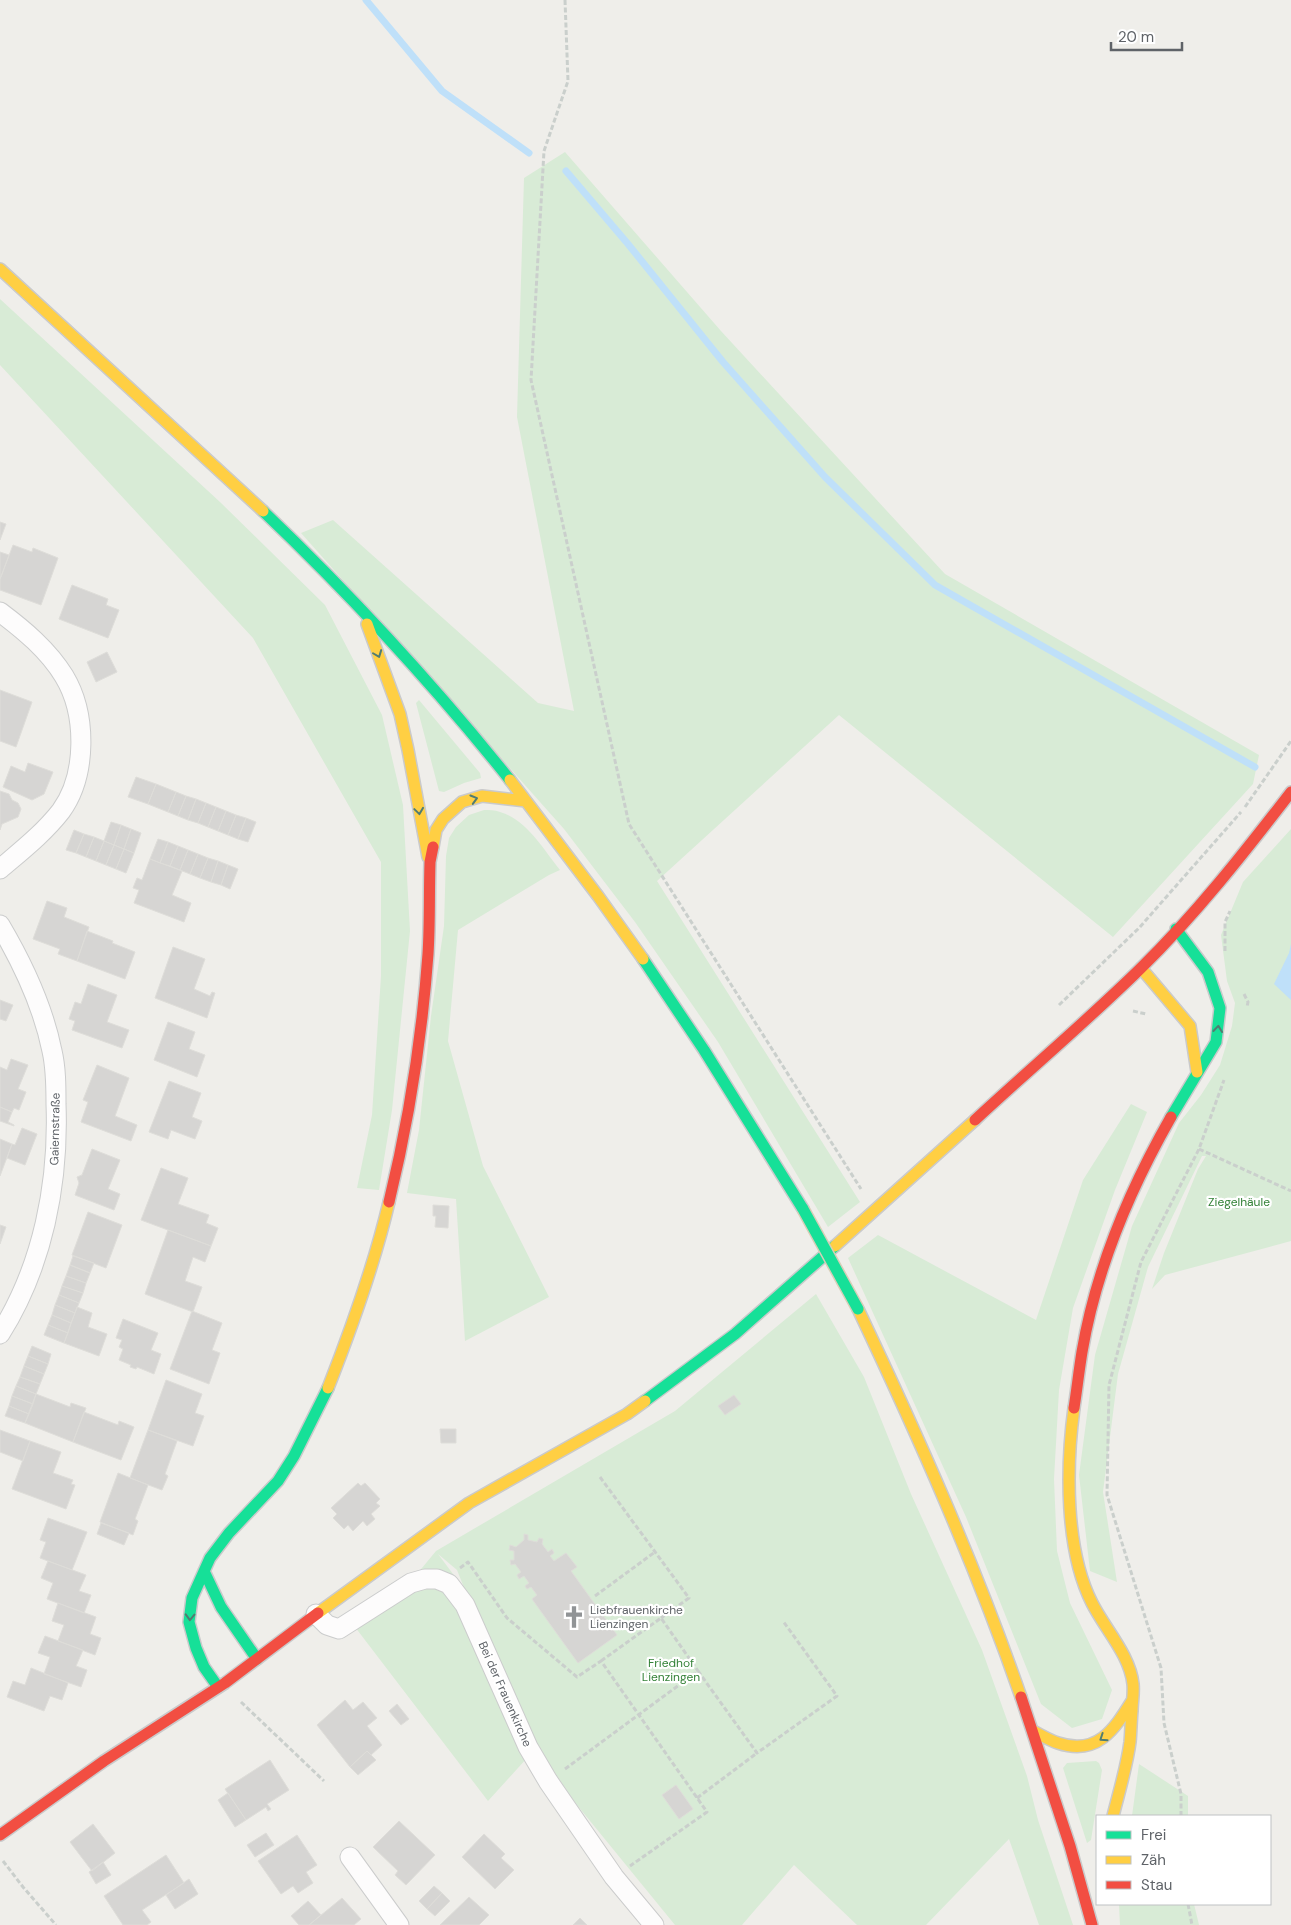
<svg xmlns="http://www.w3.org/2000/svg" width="1291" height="1925" font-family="'DM Sans',sans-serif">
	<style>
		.green { fill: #d8ebd6; fill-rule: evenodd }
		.water { fill: #bfe0f9 }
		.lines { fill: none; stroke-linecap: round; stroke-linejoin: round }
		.stream { stroke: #bfe0f9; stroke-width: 7 }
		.building { fill: #d6d5d3; stroke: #deddd9 }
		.street-casing { stroke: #cbcccc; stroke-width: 21 }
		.fast-casing { stroke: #cacacb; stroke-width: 14 }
		.slow-casing { stroke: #cacacb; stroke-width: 14 }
		.jam-casing { stroke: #cacacb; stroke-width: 14 }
		.path { stroke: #cacfcc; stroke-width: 3; stroke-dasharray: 5 2.5; stroke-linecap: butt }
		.street { stroke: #fdfcfc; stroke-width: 19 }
		.fast { stroke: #16e098; stroke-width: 11 }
		.slow { stroke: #ffcf43; stroke-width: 11 }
		.jam { stroke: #f24e42; stroke-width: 11 }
		.fast-bridge-casing { stroke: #d7ceb8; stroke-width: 14; stroke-linecap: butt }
		.fast-bridge { stroke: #16e098; stroke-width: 11 }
		.oneway { stroke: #507c72 }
		.labels { text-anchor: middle; stroke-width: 4.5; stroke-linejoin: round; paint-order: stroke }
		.street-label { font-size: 12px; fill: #5f6368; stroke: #fff }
		.park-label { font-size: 12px; fill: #348238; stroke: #fff }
		.poi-label { font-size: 12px; fill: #5f6368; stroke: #fff; text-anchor: start }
	</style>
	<rect width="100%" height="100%" fill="#efeeea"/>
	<!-- green -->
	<path class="green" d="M565 152 721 331 945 574 1259 755 1253 784 1113 937 839 715 657 881 860 1202 828 1227 718 1042 635 922 564 829 301 533 333 520 538 703 574 711 517 417 524 178Z
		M0 299 220 502 325 605 382 715 403 805 410 931 392 1110 379 1190 357 1188 372 1115 381 976V862L253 638 0 365Z
		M419 700 480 773 481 778 464 783 444 792 439 791 416 703Z
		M484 810C489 810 495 810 500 812 527 820 543 849 560 870L549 875 458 930 448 1041 483 1166 549 1297 465 1341 456 1199 407 1193 419 1130 431 1016 444 926 446 856 449 838 456 827 469 815Z
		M1291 829V1241L1165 1275 1152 1289 1164 1253 1198 1169 1206 1156H1202L1148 1267 1118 1374 1103 1492 1117 1582 1090 1571 1079 1475 1095 1355 1132 1226 1179 1123 1201 1095 1220 1065 1232 1026 1235 1003 1227 981 1221 935 1243 882Z
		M1131 1104 1147 1112 1115 1190 1073 1308 1059 1390 1054 1479 1057 1551 1070 1603 1112 1690 1102 1719 1072 1728 1041 1704 966 1517 848 1258 878 1235 1036 1320 1083 1180Z
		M816 1294 864 1377 911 1494 982 1650 1027 1776 1038 1820 1073 1925H1039L1009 1839 926 1925H857L794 1865 742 1925H675L577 1805 537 1747 488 1801 355 1627 398 1597 436 1551 675 1411ZM438 1554 457 1570 465 1590Z
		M1096 1761 1099 1763 1102 1770 1091 1840 1087 1843 1063 1768 1067 1763Z
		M1139 1764 1188 1796V1816H1132Z
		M1119 1904H1194L1199 1925H1120Z"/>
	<!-- water -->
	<path class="water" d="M1291 944V1000L1274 984 1289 953Z"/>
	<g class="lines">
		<!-- stream -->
		<path class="stream" d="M366 0 442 91 529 153
			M566 171 628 244 723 362 825 477 935 585 1255 767"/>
	</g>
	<!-- building -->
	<path class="building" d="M0 522 6 524 0 540Z
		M13 545 32 552 33 548 58 558 41 605 0 590V579Z
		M0 552 9 555 1 577H0Z
		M72 585 108 599 106 605 119 610 108 638 59 619Z
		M107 652 117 672 96 682 87 662Z
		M0 690 32 702 16 747 0 741Z
		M28 763 53 772 44 794 32 800 3 787 11 766 25 772Z
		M136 777 156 784 148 804 128 797Z
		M156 784 176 792 168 812 148 804Z
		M0 791 9 794 12 800 18 803 21 809 18 817 2 824 0 830Z
		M176 792 186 796 178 816 168 812Z
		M186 796 196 799 188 820 178 816Z
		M196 799 206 803 198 823 188 820Z
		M206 803 216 807 208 827 198 823Z
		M216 807 226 811 218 831 208 827Z
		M226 811 236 815 228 835 218 831Z
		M236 815 246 818 238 839 228 835Z
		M246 818 256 822 248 842 238 839Z
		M111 822 121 825 114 845 104 841Z
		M121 825 131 829 124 849 114 845Z
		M131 829 141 833 134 853 124 849Z
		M74 830 84 834 76 853 66 850Z
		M84 834 94 837 86 857 76 853Z
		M94 837 104 841 96 861 86 857Z
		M158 839 168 842 160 863 150 859Z
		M104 841 114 845 106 865 96 861Z
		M168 842 178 846 170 866 160 863Z
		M114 845 124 849 116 869 106 865Z
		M178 846 188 850 180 870 170 866Z
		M124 849 134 853 126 873 116 869Z
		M188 850 198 854 190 874 180 870Z
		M198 854 208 858 200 878 190 874Z
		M208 858 218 861 211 882 200 878Z
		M150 859 182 871 172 895 191 903 184 922 134 903 139 890 133 888 137 878 142 880Z
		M218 861 228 865 221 885 211 882Z
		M228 865 238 869 230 889 221 885Z
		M47 901 67 908 64 917 89 927 77 961 58 954 60 949 33 939Z
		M87 931 113 941 112 943 135 952 125 979 77 961Z
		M173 947 205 959 194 989 210 996 212 992 215 993 207 1018 155 998Z
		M88 984 117 995 107 1022 129 1030 122 1048 72 1030 75 1021 69 1019 75 1002 81 1004Z
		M0 1000 13 1005 6 1021 0 1019Z
		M168 1022 195 1032 189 1049 205 1055 197 1077 154 1060Z
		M11 1059 28 1065 18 1089 26 1092 19 1110 14 1108 12 1112 0 1107V1067L7 1070Z
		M97 1065 129 1078 115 1116 137 1125 131 1141 81 1122 88 1102 83 1100Z
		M169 1081 201 1093 192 1117 202 1121 195 1139 171 1130 168 1139 149 1132Z
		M0 1107 12 1112 8 1122 14 1125V1126L0 1121Z
		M22 1128 37 1134 25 1165 7 1158 12 1144 15 1145Z
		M0 1139 12 1144 0 1176Z
		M92 1149 120 1160 108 1189 120 1194 114 1210 75 1195 79 1183 77 1177 82 1175Z
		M161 1168 188 1178 178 1204 209 1215 206 1223 218 1228 211 1246 141 1220Z
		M433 1205 449 1206 448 1228 435 1227 436 1216H433Z
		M88 1212 122 1225 106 1268 72 1255Z
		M0 1225 6 1227 0 1244Z
		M168 1230 211 1246 205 1262 193 1257 185 1281 202 1287 193 1312 145 1294Z
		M73 1256 94 1263 90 1273 70 1265Z
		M70 1265 90 1273 86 1283 66 1276Z
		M66 1276 86 1283 83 1293 62 1286Z
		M62 1286 83 1293 79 1303 59 1295Z
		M59 1295 79 1303 75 1313 55 1305Z
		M55 1305 75 1313 71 1323 52 1315Z
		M77 1307 92 1313 88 1327 107 1334 99 1356 64 1343Z
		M192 1311 222 1323 212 1350 220 1353 209 1384 170 1369Z
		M52 1315 71 1323 68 1333 48 1325Z
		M123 1319 158 1333 151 1350 161 1354 154 1374 137 1367 136 1369 130 1367 131 1365 119 1360 123 1349 119 1347 122 1340 116 1338Z
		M48 1325 68 1333 64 1343 44 1335Z
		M32 1346 51 1354 48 1364 28 1356Z
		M28 1356 48 1364 44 1374 24 1366Z
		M24 1366 44 1374 40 1384 20 1377Z
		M20 1377 40 1384 36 1394 16 1386Z
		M166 1380 202 1394 195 1413 204 1416 193 1446 148 1430Z
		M16 1386 36 1394 33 1404 12 1396Z
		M36 1394 70 1407 71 1403 86 1408 73 1442 25 1423Z
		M734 1395 741 1404 725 1415 718 1406Z
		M12 1396 33 1404 29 1414 9 1406Z
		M9 1406 29 1414 25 1423 5 1416Z
		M84 1412 118 1425 119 1421 134 1427 121 1460 73 1442Z
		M440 1429H456V1443H441Z
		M0 1430 30 1441 23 1461 0 1452Z
		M148 1430 177 1441 165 1474 168 1476 162 1490 130 1478Z
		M30 1441 61 1452 53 1473 73 1480 71 1484 75 1485 66 1509 12 1489Z
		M118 1473 148 1485 135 1519 138 1521 133 1535 100 1522Z
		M358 1483 361 1486 365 1483 380 1499 376 1503 380 1506 371 1514 375 1519 367 1526 363 1521 353 1531 348 1525 344 1529 333 1518 337 1514 331 1508Z
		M48 1518 87 1532 72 1570 40 1558 46 1542 40 1540Z
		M101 1523 129 1533 124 1545 97 1534Z
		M524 1534 528 1535V1540L537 1542 539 1538 543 1539 542 1544 548 1552 552 1549 554 1553 550 1556 554 1561 566 1553 577 1567 571 1571 617 1635 578 1663 532 1599 537 1595 531 1587 527 1589 525 1586 529 1583 524 1576 519 1579 517 1575 521 1572 515 1564 511 1565 510 1560H514V1551L509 1550 510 1545 516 1547 524 1540Z
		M48 1561 86 1575 79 1591 91 1595 84 1613 47 1599 53 1583 41 1578Z
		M58 1603 96 1617 90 1634 101 1638 95 1655 58 1641 64 1625 52 1621Z
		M45 1636 83 1650 76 1666 87 1670 81 1687 44 1674 50 1657 38 1653Z
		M31 1668 68 1683 62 1700 50 1696 44 1711 7 1697 13 1681 25 1685Z
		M345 1700 353 1710 363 1702 377 1718 367 1726 382 1745 371 1755 367 1751 350 1767 317 1725Z
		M397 1704 409 1719 401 1725 389 1711Z
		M367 1751 376 1760 358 1775 350 1767Z
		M270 1760 289 1790 267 1804 271 1809 268 1811 266 1807 246 1820 225 1789Z
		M676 1785 693 1809 679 1819 662 1795Z
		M228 1793 246 1820 235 1827 218 1800Z
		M399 1821 435 1855 406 1885 395 1875 398 1871 373 1847Z
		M93 1824 115 1853 92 1871 70 1842Z
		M266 1833 274 1845 255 1857 247 1845Z
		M484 1834 505 1854 501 1858 514 1870 495 1889 462 1857Z
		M297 1835 317 1865 306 1872 313 1883 298 1893 293 1886 281 1894 258 1861Z
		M166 1855 184 1883 142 1910 151 1922 147 1925H123L104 1896Z
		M103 1862 111 1875 96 1884 89 1872Z
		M189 1879 198 1894 175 1909 166 1895Z
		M434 1886 442 1893 427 1909 419 1901Z
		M442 1893 450 1901 435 1916 427 1909Z
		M469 1897 489 1915 479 1925H440Z
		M342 1898 361 1919 354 1925H309Z
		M308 1901 321 1915 309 1925H299L291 1916Z
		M580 1918 587 1925H573Z"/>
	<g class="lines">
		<defs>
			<path id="street" d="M0 612C24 630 48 650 64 676 87 714 87 775 61 811 44 833 21 851 0 869
				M0 925C23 964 43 1006 52 1051 56 1068 56 1086 56 1104 59 1183 43 1266 0 1334
				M316 1614 327 1625 339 1629 411 1583 425 1579H437L449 1584 465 1605 528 1747 548 1781 614 1877 654 1925
				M350 1857 399 1925"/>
			<path id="fast" d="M263 511C351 595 434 685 510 780
				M643 959 704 1050 803 1209
				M1171 1117 1216 1042 1220 1008 1208 972 1176 929
				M645 1401 735 1334 835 1246
				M204 1571 221 1607 257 1659
				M218 1687 204 1667 196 1648 189 1622 192 1598 210 1558 229 1533 278 1481 294 1456 328 1388"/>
			<path id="slow" d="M0 269 263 511
				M367 624 400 714 408 750 428 857
				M510 780 598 896 643 959
				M433 847 436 830 443 819 462 802 482 796 526 801
				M1141 968 1190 1026 1197 1072
				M835 1246 975 1120
				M858 1309C918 1436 975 1564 1021 1697
				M328 1388C352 1327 374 1266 389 1202
				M1074 1408C1066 1467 1065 1550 1092 1603 1105 1629 1130 1655 1133 1684 1134 1693 1132 1703 1132 1711 1131 1721 1131 1732 1130 1742 1127 1766 1119 1792 1113 1816
				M318 1613 469 1503 627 1414 645 1401
				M1033 1731C1041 1735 1049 1740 1058 1743 1097 1756 1114 1730 1132 1701"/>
			<path id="jam" d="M975 1120C1030 1069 1087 1021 1141 968 1196 914 1244 853 1291 792
				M389 1202C409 1120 422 1037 428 954 430 923 429 892 430 862L433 847
				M1074 1408C1077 1389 1079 1370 1082 1352 1096 1269 1130 1189 1171 1117
				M1021 1697 1070 1846 1092 1925
				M0 1835 104 1761 225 1683 318 1613"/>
		</defs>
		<!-- street casing -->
		<use href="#street" class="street-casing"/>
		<!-- fast casing -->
		<use href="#fast" class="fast-casing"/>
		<!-- slow casing -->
		<use href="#slow" class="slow-casing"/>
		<!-- jam casing -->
		<use href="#jam" class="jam-casing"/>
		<!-- path -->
		<path class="path" d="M565 0 568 81 544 151 531 380 629 824 861 1189
			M1245 807 1291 741
			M1225 951V922L1230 911
			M1244 994 1248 1002 1247 1007
			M1059 1005 1139 928 1241 812
			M1133 1011 1146 1014
			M1199 1149 1291 1191
			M600 1477 689 1598 661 1618
			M460 1568 468 1562 507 1618 577 1677 601 1661 707 1812 630 1866
			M595 1596 655 1552
			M601 1661 661 1618 698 1671
			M241 1702 324 1781
			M565 1769 698 1671 757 1753 837 1696 783 1621
			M697 1798 757 1753
			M1181 1816V1794L1164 1723 1161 1668 1107 1495 1109 1385 1141 1262 1199 1149 1224 1080
			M3 1861 23 1887 56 1925
			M1188 1904 1192 1925"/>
		<!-- street -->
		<use href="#street" class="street"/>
		<!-- fast -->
		<use href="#fast" class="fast"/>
		<!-- slow -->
		<use href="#slow" class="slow"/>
		<!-- jam -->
		<use href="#jam" class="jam"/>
		<defs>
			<path id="fast-bridge" d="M803 1209 858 1309"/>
		</defs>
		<!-- fast-bridge casing -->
		<use href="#fast-bridge" class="fast-bridge-casing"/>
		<!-- fast-bridge -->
		<use href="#fast-bridge" class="fast-bridge"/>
	</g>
	<!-- one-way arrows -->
	<defs><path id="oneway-chevron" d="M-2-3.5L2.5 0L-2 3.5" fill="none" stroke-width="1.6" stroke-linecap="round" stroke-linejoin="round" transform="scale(1.25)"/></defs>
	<g class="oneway">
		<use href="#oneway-chevron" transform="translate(378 654) rotate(69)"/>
		<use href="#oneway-chevron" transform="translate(474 799) rotate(-16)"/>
		<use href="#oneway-chevron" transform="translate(419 811) rotate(82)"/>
		<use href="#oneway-chevron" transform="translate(1218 1029) rotate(-84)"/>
		<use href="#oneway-chevron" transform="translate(190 1617) rotate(92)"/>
		<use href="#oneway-chevron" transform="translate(1103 1738) rotate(146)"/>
	</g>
	<!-- icons -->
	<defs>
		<symbol id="church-bare" viewBox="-9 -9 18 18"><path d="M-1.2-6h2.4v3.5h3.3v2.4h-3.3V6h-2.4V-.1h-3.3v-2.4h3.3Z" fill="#919496" stroke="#fff" stroke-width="2.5" paint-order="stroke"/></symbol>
	</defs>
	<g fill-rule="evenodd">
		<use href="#church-bare" x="558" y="1601" width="32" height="32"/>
	</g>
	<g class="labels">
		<!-- street labels -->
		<g class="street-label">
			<text transform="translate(55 1129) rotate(-89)" y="4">Gaiernstraße</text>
			<text transform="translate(505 1694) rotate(66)" y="4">Bei der Frauenkirche</text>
		</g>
		<!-- park labels -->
		<g class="park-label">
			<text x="1239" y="1206">Ziegelhäule</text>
			<text x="671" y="1667">Friedhof<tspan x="671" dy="14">Lienzingen</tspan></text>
		</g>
		<!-- poi labels -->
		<g class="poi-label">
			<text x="590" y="1614">Liebfrauenkirche<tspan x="590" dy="14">Lienzingen</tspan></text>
		</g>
	</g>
	<!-- legend -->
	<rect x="1096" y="1815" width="175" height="90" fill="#ffffff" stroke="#bfc1c3"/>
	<rect x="1106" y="1831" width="25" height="8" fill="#16e098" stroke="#bfc1c3"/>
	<text x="1141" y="1840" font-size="15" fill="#5f6368">Frei</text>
	<rect x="1106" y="1856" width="25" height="8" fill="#ffcf43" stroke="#bfc1c3"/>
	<text x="1141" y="1865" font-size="15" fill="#5f6368">Zäh</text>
	<rect x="1106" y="1881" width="25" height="8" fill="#f24e42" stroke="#bfc1c3"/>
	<text x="1141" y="1890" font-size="15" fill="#5f6368">Stau</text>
	<!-- scale -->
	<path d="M1111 42v8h71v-8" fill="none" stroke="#5f6368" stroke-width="2.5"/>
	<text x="1118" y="42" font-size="15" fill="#5f6368" stroke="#ffffff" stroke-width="4" paint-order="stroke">20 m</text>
</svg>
